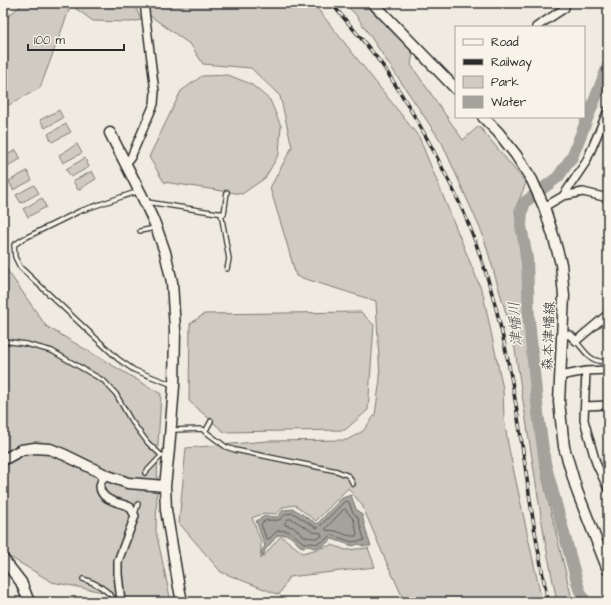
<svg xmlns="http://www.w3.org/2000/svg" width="611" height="605" font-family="'Architects Daughter','Klee One',sans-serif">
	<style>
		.green { fill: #cfcbc2; stroke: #7d7b76 }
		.water { fill: #a4a29a; stroke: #74726e }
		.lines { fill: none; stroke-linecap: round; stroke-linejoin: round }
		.shore { stroke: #5b5b57; stroke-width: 1 }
		.river { stroke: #a4a29a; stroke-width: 12 }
		.street-tunnel { stroke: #c8c5bc; stroke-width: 7; stroke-dasharray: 7 3.5; stroke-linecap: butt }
		.lane-casing { stroke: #2b2b2b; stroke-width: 6 }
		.street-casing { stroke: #2b2b2b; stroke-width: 10 }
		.secondary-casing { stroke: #2b2b2b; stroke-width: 13 }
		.lane { stroke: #f7f3e8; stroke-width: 3.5 }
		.street { stroke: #f7f3e8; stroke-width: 7 }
		.secondary { stroke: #f7f3e8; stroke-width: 10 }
		.rail-casing { stroke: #2b2b2b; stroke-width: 3.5 }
		.rail { stroke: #f7f3e8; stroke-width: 2; stroke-dasharray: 6; stroke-linecap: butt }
		.labels { text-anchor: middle; stroke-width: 3; stroke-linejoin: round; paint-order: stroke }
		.street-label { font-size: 14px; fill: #2b2b2b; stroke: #f7f3e8 }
		.water-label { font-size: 15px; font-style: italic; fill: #555552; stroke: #f7f3e8 }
	</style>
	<rect width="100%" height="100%" fill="#efebe0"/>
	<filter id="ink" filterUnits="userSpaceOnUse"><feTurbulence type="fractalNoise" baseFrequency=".025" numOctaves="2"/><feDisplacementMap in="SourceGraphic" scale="8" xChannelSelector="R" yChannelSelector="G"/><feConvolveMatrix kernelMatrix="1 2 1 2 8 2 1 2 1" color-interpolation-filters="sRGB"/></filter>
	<g filter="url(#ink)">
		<!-- green -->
		<path class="green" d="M24 3H134L141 20 130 22 93 21 71 5 40 88 3 108V20Z
			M147 3H313L419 137 483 294 503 389 504 418 508 444 542 602H405L385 559 362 505 348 488 316 521 295 505 283 507 277 514 264 513 252 518 261 541V559L281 536 303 553 332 545 346 550 368 548 375 567 289 577 279 595 221 572 179 523 186 448 267 441 347 440 363 431 375 415 380 379 376 301 296 276 285 237 270 188 292 147 280 96 251 68 203 64 191 45 149 15Z
			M344 3H364L413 53 411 65 463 140 479 126 526 183 515 210 522 267 532 386 543 479 572 599 576 602H557L545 541 513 337 483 235 442 143 356 15Z
			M228 75 251 84 270 100 281 126 279 154 265 178 242 194 164 182 149 157 181 91 202 76Z
			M59 110 63 118 45 128 40 120Z
			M66 124 71 132 52 142 48 134Z
			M77 144 82 153 63 163 59 155Z
			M16 150 21 159 3 168V157Z
			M85 158 89 167 71 177 66 169Z
			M27 171 32 180 13 190 9 181Z
			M92 171 96 179 78 190 73 181Z
			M34 185 39 193 21 203 16 195Z
			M42 198 46 207 28 217 23 209Z
			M3 264 46 326 161 394 158 445 156 531 171 602H117L103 592 52 582 3 553Z
			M361 312 374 325 368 410 345 430 224 432 189 401 190 324 204 314Z"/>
		<!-- water -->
		<path class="water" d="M351 495 356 509 362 515 368 538 371 546H363L358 544 353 546 332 539 323 546 314 548 309 546 303 547 300 546 293 539 288 535H278L265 550 263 557 261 555V552L265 546 256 521 265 516 278 517 283 510 294 509 317 524 342 498Z"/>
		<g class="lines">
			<!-- shore -->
			<path class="shore" d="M347 501 349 502 352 511 358 518 364 539 363 541H358L352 542 332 535C328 537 325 541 321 542 315 545 310 542 304 543 292 535 293 529 277 531L269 539H268L266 538 261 524C265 518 273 521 279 520L286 514 293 513 315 527 318 528 344 502Z
				M345 509 354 520 357 534 356 536C349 537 342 533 336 531 332 530 329 531 326 530V528L343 510Z
				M288 519H292L313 532 321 533 322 536C316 540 311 537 305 537L293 527 285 525V523Z"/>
			<!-- river -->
			<path class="river" d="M585 602 579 589 549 478 545 463 538 413 529 320 527 258 521 226 522 211 525 202 558 177 572 157 608 66"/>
			<!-- street-tunnel -->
			<path class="street-tunnel" d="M138 504 145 473"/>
			<defs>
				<path id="lane" d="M139 191 80 211 23 239 14 245 15 257 20 267 118 359 134 370 173 385
					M147 202 224 214 227 192
					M221 213 229 259 227 269
					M140 231 155 228
					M3 341 26 344 52 351 104 381 116 394 130 419 148 443 162 456
					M576 341C587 354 590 362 608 362
					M172 430 202 429 226 447 235 450 337 471 349 476 353 484
					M205 432 211 421
					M145 473 162 455
					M135 514 138 504
					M83 579C97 583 108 590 116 602"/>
				<path id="street" d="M536 27 565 8 562 3
					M126 164 131 157 154 104 155 92 144 3
					M563 196 586 162 608 110
					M544 207 563 196 583 192 608 198
					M562 334 570 335 576 341 608 314
					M586 371 584 420 596 463 608 489
					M560 376 586 371 608 370
					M585 406 608 405
					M105 474C104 478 100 482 100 486 100 501 120 502 130 507L135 516 118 561V574L121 602"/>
				<path id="secondary" d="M373 3 456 89
					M483 117 498 132 516 155 532 180 544 207 553 235 561 264 564 296 559 402 564 447 577 491 608 570
					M110 133 142 196 155 224 165 252 172 282 175 330 174 386 169 449 165 486 166 510 178 582 182 602
					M3 460 21 450 35 448 50 449 65 455 108 476 128 483 165 486
					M3 559 21 582 29 602"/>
			</defs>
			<!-- lane casing -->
			<use href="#lane" class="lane-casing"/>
			<!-- street casing -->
			<use href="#street" class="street-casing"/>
			<!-- secondary casing -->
			<use href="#secondary" class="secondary-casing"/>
			<!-- lane -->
			<use href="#lane" class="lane"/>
			<!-- street -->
			<use href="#street" class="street"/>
			<!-- secondary -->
			<use href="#secondary" class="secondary"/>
			<defs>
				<path id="rail" d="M331 3C349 24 367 44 383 66 400 91 416 118 430 144 443 169 456 194 467 220 481 255 493 293 501 329 514 383 521 438 529 493 534 529 541 566 548 602"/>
			</defs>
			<!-- rail casing -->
			<use href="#rail" class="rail-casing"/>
			<!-- rail -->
			<use href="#rail" class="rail"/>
		</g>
	</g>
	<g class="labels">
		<!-- street labels -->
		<g class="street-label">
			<text transform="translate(548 336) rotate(-88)" y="5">森本津幡線</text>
		</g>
		<!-- water labels -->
		<g class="water-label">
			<text transform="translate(515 324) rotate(-94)" y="5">津幡川</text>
		</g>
	</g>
	<!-- margin -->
	<rect width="611" height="605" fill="none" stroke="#f7f3e8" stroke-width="16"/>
	<rect x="8" y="8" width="595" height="589" fill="none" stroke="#2b2b2b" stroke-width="1.5" filter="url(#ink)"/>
	<!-- legend -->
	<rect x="455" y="26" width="130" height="92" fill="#f7f3e8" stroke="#a5a39c"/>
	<rect x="463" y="39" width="20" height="6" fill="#f7f3e8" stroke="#a5a39c"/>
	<text x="491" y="46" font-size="12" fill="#2b2b2b">Road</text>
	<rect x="463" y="59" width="20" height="6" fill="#2b2b2b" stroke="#a5a39c"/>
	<text x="491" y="66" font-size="12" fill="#2b2b2b">Railway</text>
	<rect x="463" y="76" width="20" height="12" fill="#cfcbc2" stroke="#a5a39c"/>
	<text x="491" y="86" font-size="12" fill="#2b2b2b">Park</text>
	<rect x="463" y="96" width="20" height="12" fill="#a4a29a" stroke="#a5a39c"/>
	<text x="491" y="106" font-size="12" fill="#2b2b2b">Water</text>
	<!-- scale -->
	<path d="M28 44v6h96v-6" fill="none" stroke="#2b2b2b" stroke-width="2"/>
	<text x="34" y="44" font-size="12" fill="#2b2b2b" stroke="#f7f3e8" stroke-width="3" paint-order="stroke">100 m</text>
</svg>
